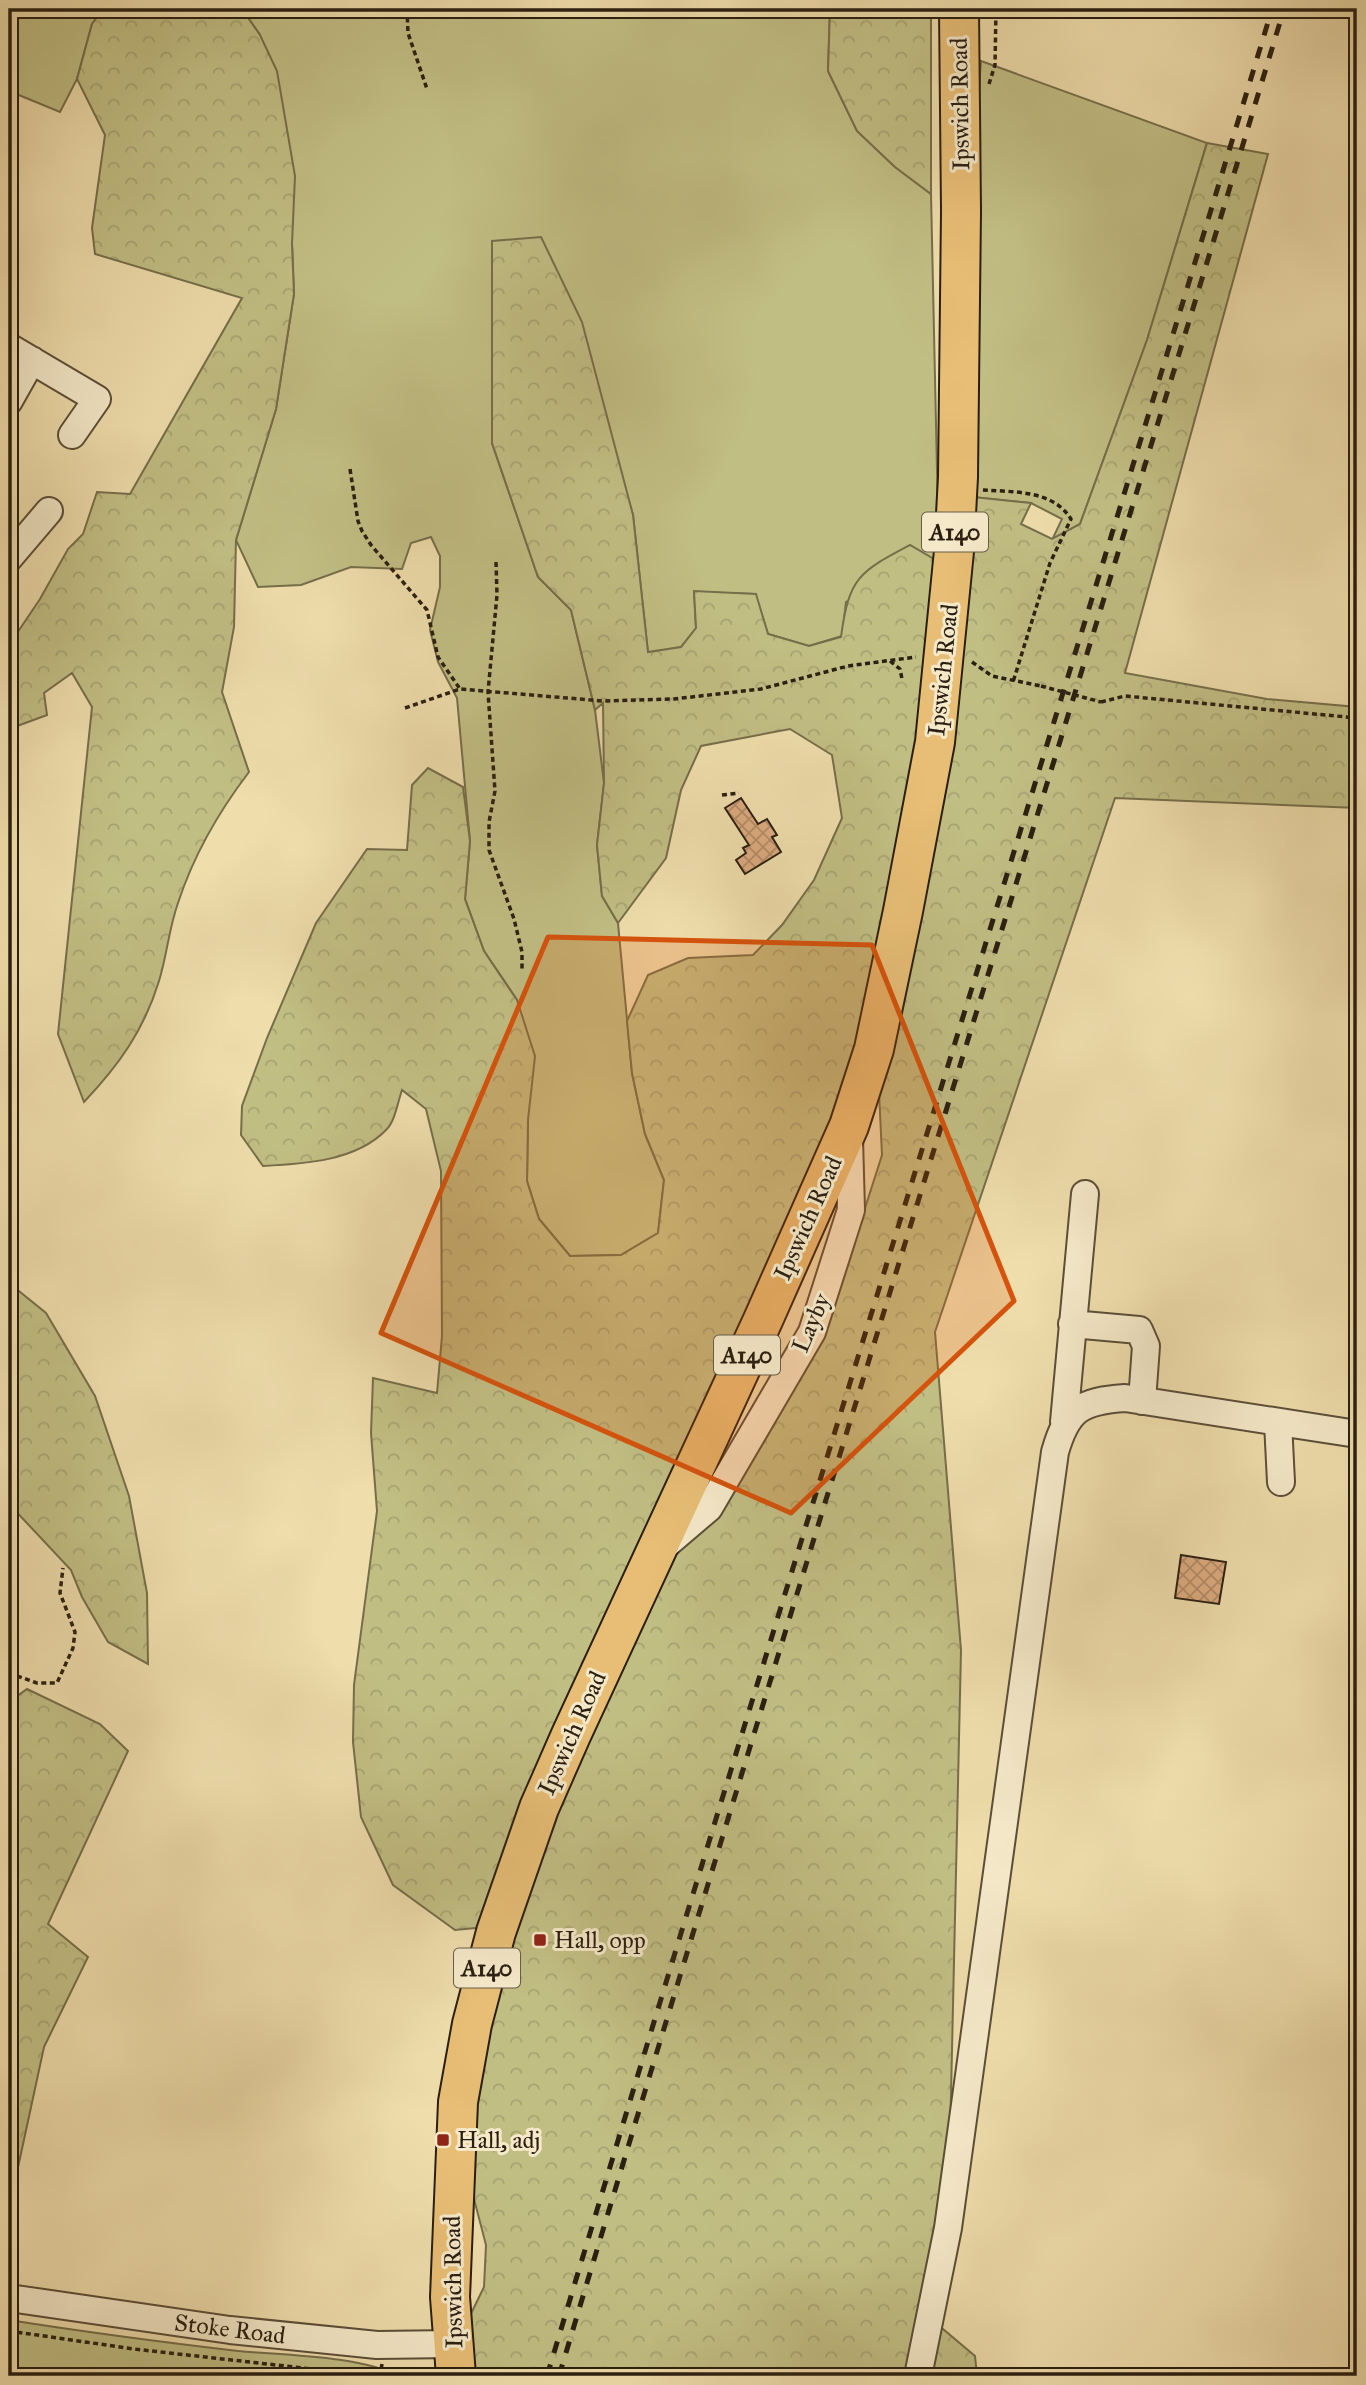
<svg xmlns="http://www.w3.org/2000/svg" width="1366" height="2385" font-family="'IM FELL Great Primer',serif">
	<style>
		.grass { fill: #c1be84; stroke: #766e4a; stroke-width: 2 }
		.forest { fill: url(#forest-crowns); stroke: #766e4a; stroke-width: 2 }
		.building { fill: url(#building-cross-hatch); stroke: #2a1f11; stroke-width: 2 }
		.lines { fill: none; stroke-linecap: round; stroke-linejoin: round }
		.minor-casing { stroke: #5b4e38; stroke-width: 30 }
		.highway-casing { stroke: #2a1f11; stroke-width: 42 }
		.path { stroke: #2a1f11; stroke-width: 3.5; stroke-dasharray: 5 3.5; stroke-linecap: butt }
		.minor { stroke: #f5e9c9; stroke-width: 26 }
		.highway { stroke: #e8be76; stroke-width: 38 }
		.rail { stroke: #2a1f11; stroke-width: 5; stroke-dasharray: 12 12; stroke-linecap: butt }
		.path-bridge { stroke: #2a1f11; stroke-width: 3.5; stroke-dasharray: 5 3.5; stroke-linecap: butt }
		.marked { fill: #d5530c; fill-opacity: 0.2; stroke: #d5530c; stroke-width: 5; stroke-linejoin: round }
		.poi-dot { fill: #8f2418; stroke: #f5e9c9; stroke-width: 2.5 }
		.labels { text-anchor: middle; stroke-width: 6; stroke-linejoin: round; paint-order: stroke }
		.shield { fill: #f5e9c9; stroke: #675c48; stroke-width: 2 }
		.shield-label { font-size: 23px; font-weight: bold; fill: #2a1f11 }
		.street-label { font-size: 24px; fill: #2a1f11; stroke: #f5e9c9 }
		.poi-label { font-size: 24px; fill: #2a1f11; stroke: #f5e9c9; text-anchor: start }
	</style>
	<defs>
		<pattern id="forest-crowns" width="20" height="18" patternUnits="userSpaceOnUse" patternTransform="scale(1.75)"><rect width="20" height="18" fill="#c1be84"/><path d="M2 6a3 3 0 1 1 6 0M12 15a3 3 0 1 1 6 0" fill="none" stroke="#a6a371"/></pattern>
		<pattern id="building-cross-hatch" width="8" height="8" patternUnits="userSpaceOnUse" patternTransform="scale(1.75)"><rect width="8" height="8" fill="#dcab7f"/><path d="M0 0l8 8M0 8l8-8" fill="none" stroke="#b38b67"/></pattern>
	</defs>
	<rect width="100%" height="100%" fill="#efddac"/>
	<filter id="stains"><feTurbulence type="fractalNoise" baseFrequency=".00286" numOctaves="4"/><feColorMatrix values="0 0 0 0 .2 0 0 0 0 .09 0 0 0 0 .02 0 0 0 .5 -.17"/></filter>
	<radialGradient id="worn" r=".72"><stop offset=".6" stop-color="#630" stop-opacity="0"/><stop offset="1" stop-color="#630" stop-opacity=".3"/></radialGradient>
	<!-- grass -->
	<path class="grass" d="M9 9H103L92 24 77 79 60 112 9 91Z
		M242 9H830L828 71 857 131 895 167 931 194 939 562 846 602 842 636 809 646 768 634 755 594 694 592 696 628 681 647 648 653 633 515 608 429 493 347 492 443 538 577 571 610 595 710 604 783 597 845 602 896 618 923 632 1073 645 1134 664 1180 658 1233 621 1255 570 1256 539 1219 527 1181 528 1120 517 1000 484 951 465 899 470 841 457 698 438 662 430 630 440 587V556L431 537 411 543 402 569 351 567 301 585 258 587 236 540 276 409 294 294 292 244 260 35Z
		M981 61 1207 143 1147 340 1080 524 1052 540 1062 519 1031 503 973 497 976 132Z
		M9 2320C85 2332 161 2342 238 2351 279 2355 364 2356 397 2376H9Z"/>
	<!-- forest -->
	<path class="forest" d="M103 9H242L260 35 277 71 295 176 292 244 294 294 276 409 236 540 234 627 222 692 249 772C220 810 193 857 178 903 169 928 167 955 159 981 144 1030 119 1065 84 1102L58 1034 92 707 72 673 44 693 47 715 9 729V645L40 599 68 549 83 534 97 492 130 494 242 298 95 254 92 228 105 135 77 79 92 24Z
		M830 9H931V194L895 167 857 131 828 71Z
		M1207 143 1268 154 1125 673 1267 699 1357 707V808L1115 798 935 1332 961 1650 948 2228 930 2318 975 2356 977 2376H472L465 2326 484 2287 486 2245 466 2168 487 2024 544 1837 663 1560 824 1336 882 1155 878 1071 973 497 1031 503 1021 524 1052 539 1080 524 1147 340Z
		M541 237 582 322 633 515 648 652 681 647 696 628 694 591 756 594 768 634 809 646 841 637C849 577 859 572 910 545L939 562 937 647 859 1070 486 1927 455 1930 393 1885 361 1817 353 1742 354 1685 377 1511 371 1433 373 1378 437 1393 442 1336 441 1171 426 1109 402 1090C398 1101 395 1122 386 1130 356 1161 304 1164 263 1166L241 1135 242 1106 267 1038 316 923 367 849 407 850 412 785 428 768 463 787 470 841 465 899 484 951 517 1000 535 1056 528 1120 527 1181 539 1219 570 1256 621 1255 658 1233 664 1180 645 1134 632 1073 627 1021 648 975 688 958 753 955 782 925 814 880 842 818 832 755 790 729 701 746 681 790 666 858 618 923 602 896 597 845 604 783 603 703 595 710 571 610 538 577 492 443V241Z
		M9 1283 46 1313 95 1396 129 1496 147 1593 148 1664 108 1642 82 1597 71 1570 9 1504Z
		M27 1689 100 1724 128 1751 48 1924 88 1957 44 2047 9 2209V1702Z"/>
	<!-- building -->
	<path class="building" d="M741 798 758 824 767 819 777 835 772 837 781 852 745 874 736 860 746 853 743 848 749 845 725 808Z
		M1181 1555 1226 1562 1219 1604 1175 1598Z"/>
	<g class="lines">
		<defs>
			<path id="minor" d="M9 347 97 399 72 435
				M9 401 32 360
				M9 558 49 511
				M1072 1324 1139 1330 1146 1346 1142 1401
				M1064 1422 1085 1194
				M1278 1422 1281 1482
				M662 1548 709 1508 812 1332 851 1210 849 1138
				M9 2298 230 2330 377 2345 453 2344
				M918 2376 948 2228 1055 1452C1067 1410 1080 1401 1125 1398L1357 1434"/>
			<path id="highway" d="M456 2376 450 2297 458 2102 472 2024 496 1932 539 1808 571 1735 763 1320 849 1126 874 1049 903 911 935 742 954 551 958 477 961 211 959 9"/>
		</defs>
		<!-- minor casing -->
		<use href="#minor" class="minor-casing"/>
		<!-- highway casing -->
		<use href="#highway" class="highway-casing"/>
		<!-- path -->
		<path class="path" d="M407 9 408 33 427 89
			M989 84 995 65 996 9
			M350 469 358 521 362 531 371 545 427 610 438 657 460 689
			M983 490C1014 492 1053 490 1071 519L1050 563 1013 682
			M496 562 497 595 488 692 495 791 489 822V850L514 919 522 952V971
			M890 661 900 669 902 679
			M972 662 992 676 1041 686
			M1101 702 1125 696 1357 718
			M405 708 460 689 603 701 674 699 761 689 848 666 916 657
			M722 795 739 793
			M9 1673 37 1683H57L73 1648 75 1632 60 1593 63 1568
			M9 2331 134 2349 374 2376
			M380 2376 382 2364"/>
		<!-- minor -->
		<use href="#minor" class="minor"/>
		<!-- highway -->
		<use href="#highway" class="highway"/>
		<!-- rail -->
		<path class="rail" d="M547 2376C784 1586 1033 799 1272 9
			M559 2376C796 1586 1045 799 1284 9"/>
		<!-- path-bridge -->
		<path class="path-bridge" d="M1041 686 1101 702"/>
	</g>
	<!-- marked area -->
	<path class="marked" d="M548 937 872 945 1014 1301 791 1513 381 1333Z"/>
	<!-- markers -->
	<g class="poi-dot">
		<rect x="533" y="1933" width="14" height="14" rx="3.5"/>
		<rect x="436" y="2133" width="14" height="14" rx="3.5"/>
	</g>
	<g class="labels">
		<!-- shield labels -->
		<g class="shield">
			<rect x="922" y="512.5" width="66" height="39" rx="5"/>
			<rect x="714" y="1335.5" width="66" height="39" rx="5"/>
			<rect x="454" y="1948.5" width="66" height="39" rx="5"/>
		</g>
		<g class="shield-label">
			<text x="955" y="540">A140</text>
			<text x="747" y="1363">A140</text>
			<text x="487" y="1976">A140</text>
		</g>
		<!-- street labels -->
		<g class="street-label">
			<text transform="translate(960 104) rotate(-91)" y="8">Ipswich Road</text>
			<text transform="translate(943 670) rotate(-84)" y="8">Ipswich Road</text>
			<text transform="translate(808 1218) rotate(-66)" y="8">Ipswich Road</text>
			<text transform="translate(811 1323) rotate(-67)" y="8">Layby</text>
			<text transform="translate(572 1733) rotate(-66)" y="8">Ipswich Road</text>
			<text transform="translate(453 2282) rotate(-91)" y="8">Ipswich Road</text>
			<text transform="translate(230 2329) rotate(7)" y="8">Stoke Road</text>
		</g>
		<!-- poi labels -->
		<g class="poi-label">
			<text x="554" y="1948">Hall, opp</text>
			<text x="457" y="2148">Hall, adj</text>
		</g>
	</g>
	<!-- margin -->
	<rect width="1366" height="2385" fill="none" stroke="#efddac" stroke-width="35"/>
	<rect x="10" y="10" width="1345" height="2364" fill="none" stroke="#2a1f11" stroke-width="3.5"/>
	<rect x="18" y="18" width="1331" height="2350" fill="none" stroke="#2a1f11" stroke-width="2"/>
	<rect width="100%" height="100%" filter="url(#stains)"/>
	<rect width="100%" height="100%" fill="url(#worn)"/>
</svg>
